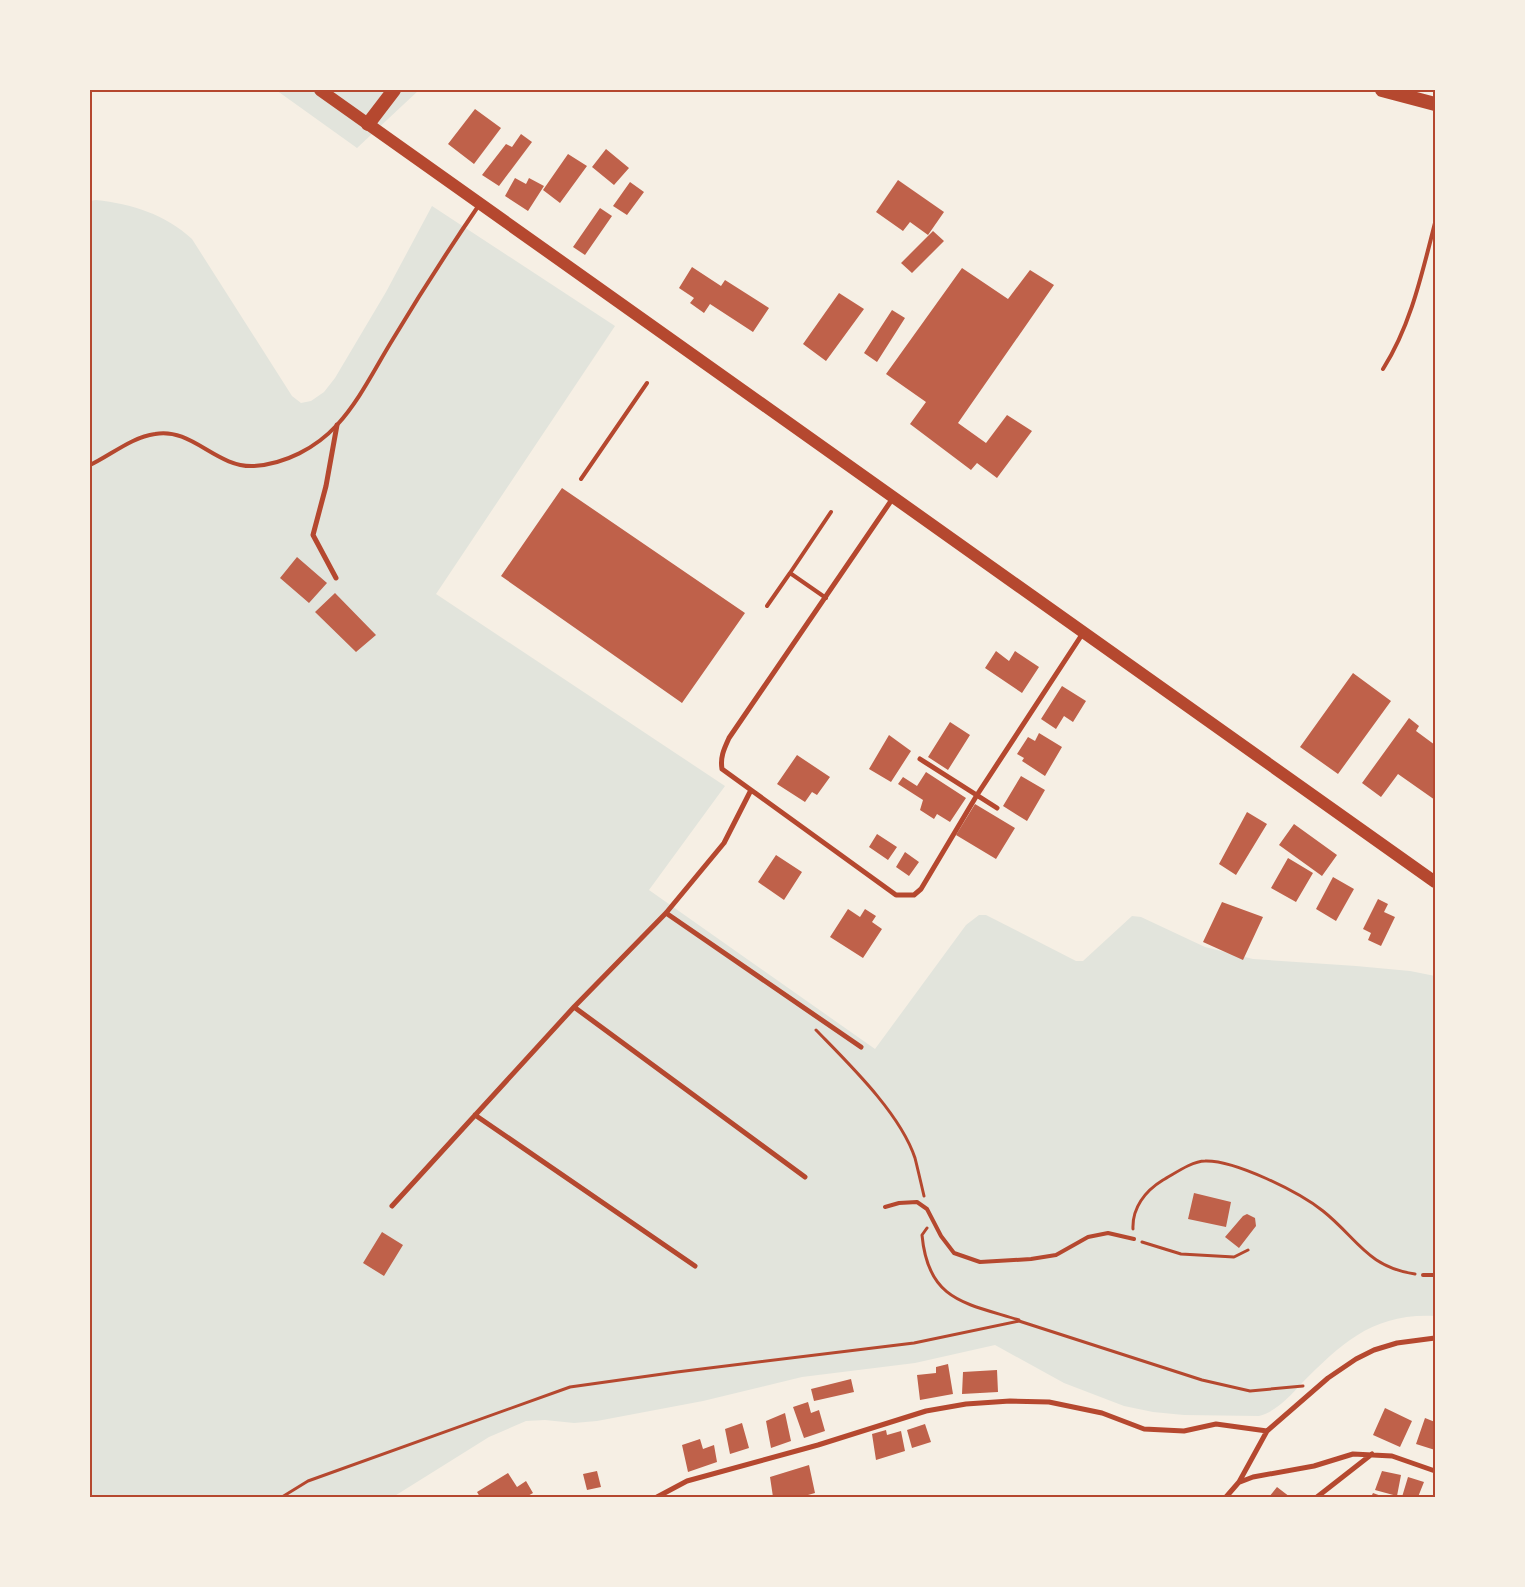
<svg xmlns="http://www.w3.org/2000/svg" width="1525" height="1587" font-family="'Fira Sans Condensed',sans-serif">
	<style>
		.green { fill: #e2e4dc }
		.building { fill: #bf614a }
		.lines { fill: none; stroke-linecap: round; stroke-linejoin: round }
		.path { stroke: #b5482f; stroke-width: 3 }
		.service { stroke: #b5482f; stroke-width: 4 }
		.minor { stroke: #b5482f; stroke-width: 5 }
		.primary { stroke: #b5482f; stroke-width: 12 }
		.trunk { stroke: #b5482f; stroke-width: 14 }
		.neatline { fill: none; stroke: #b5482f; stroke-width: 2 }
	</style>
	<rect width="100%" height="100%" fill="#f6efe4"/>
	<!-- green -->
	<path class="green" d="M276 90H419L357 148Z
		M96 200C132 204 165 214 192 239L292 396 301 403 311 401 324 392 335 378 386 292 432 206 615 326 436 594 725 786 649 890 875 1049 966 925 979 915H986L1076 961H1083L1132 916 1141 917 1205 947 1253 959 1356 966 1410 971 1435 976V1316C1373 1313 1342 1343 1301 1384 1289 1397 1277 1411 1259 1416L1184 1415 1153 1412 1124 1406 1064 1383 995 1345 915 1363 802 1377 703 1401 597 1421 574 1423 545 1420 526 1421 489 1437 393 1497H90V201Z"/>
	<!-- building -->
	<path class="building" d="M475 109 501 128 474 164 448 144Z
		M521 134 532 142 499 186 482 175 506 144 512 147Z
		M606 149 629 168 614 185 592 167Z
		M568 154 587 166 560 203 543 190Z
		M515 178 526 184 529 178 544 186 528 211 505 196Z
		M898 180 944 212 928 235 910 222 903 231 876 212Z
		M630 182 644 192 627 215 613 206Z
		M600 208 612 216 585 255 573 247Z
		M933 231 944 241 912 273 901 263Z
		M692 267 721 286 725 280 769 308 753 332 710 304 704 313 690 303 694 298 679 288Z
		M962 268 1008 299 1030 270 1054 285 958 423 986 443 1007 415 1032 431 997 478 977 463 971 470 910 424 926 402 886 374Z
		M839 293 864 309 826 361 803 344Z
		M892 310 905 318 877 362 864 353Z
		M562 488 745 613 682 703 501 576Z
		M297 557 327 583 309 603 280 578Z
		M335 593 376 635 356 652 315 612Z
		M996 651 1009 661 1015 651 1039 667 1022 693 985 668Z
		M1353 673 1391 701 1338 774 1300 747Z
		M1062 686 1086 701 1073 722 1064 716 1056 729 1041 719Z
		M1409 718 1419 726 1416 731 1435 745V800L1398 774 1381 797 1362 783Z
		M950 722 970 735 948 770 928 757Z
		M1039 733 1062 747 1045 776 1022 761 1024 758 1017 754 1028 737 1035 741Z
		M889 735 911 751 891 782 869 769Z
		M797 755 830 777 817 795 812 792 805 802 777 784Z
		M926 772 966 798 950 822 937 814 934 819 920 810 923 800 898 784 903 777 917 786Z
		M1021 776 1045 790 1027 821 1003 806Z
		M975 804 1015 828 996 859 956 835Z
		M1247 812 1267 824 1236 875 1219 864Z
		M1294 824 1337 855 1322 876 1279 845Z
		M877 834 897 847 888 860 869 847Z
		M905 852 919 862 909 876 896 867Z
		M776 855 802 872 784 900 758 882Z
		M1288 858 1313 873 1296 902 1271 888Z
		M1333 877 1354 889 1336 921 1316 909Z
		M1378 899 1388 904 1384 912 1395 917 1381 946 1368 940 1371 933 1363 929Z
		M1222 902 1263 917 1243 960 1203 942Z
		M848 909 860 917 865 909 876 916 872 922 882 929 863 958 830 937Z
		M1194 1193 1231 1202 1226 1227 1188 1219Z
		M1247 1214 1255 1218 1256 1226 1239 1248 1225 1237 1243 1216Z
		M382 1232 403 1245 384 1276 363 1263Z
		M948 1364 953 1394 920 1400 917 1375 936 1373V1367Z
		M997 1370 998 1392 962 1394 963 1372Z
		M851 1379 854 1392 814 1401 811 1389Z
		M808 1402 811 1413 819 1410 825 1431 804 1438 793 1407Z
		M1385 1408 1412 1421 1400 1447 1373 1435Z
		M785 1413 791 1441 771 1448 766 1421Z
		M1425 1418 1435 1422V1450L1416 1444Z
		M742 1423 749 1448 730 1454 725 1429Z
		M925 1424 931 1442 912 1448 907 1430Z
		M886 1430 887 1435 901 1431 905 1451 876 1460 872 1434Z
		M700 1439 703 1449 714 1445 717 1462 688 1472 682 1445Z
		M809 1465 815 1493 801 1497H773L770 1477Z
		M597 1471 601 1487 587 1490 583 1474Z
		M1382 1471 1401 1475 1397 1496 1375 1490Z
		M508 1473 517 1487 526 1481 533 1493 526 1497H480L477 1492Z
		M1408 1477 1424 1482 1418 1497H1402Z
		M1277 1487 1290 1497H1269Z
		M1373 1493 1384 1497H1371Z"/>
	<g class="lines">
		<!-- path -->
		<path class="path" d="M816 1030C849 1064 900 1113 915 1158 918 1170 921 1183 924 1196
			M927 1228 922 1235C928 1301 965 1303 1019 1320
			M1133 1229C1132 1208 1145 1191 1163 1180 1174 1174 1192 1161 1205 1161 1235 1160 1299 1192 1323 1211 1357 1238 1367 1267 1415 1274
			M1142 1242 1181 1254 1234 1257 1248 1250
			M282 1497 308 1481 570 1387 677 1372 914 1343 1019 1321 1202 1380 1250 1391 1303 1386"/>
		<!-- service -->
		<path class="service" d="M1383 369C1411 325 1422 273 1435 223
			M90 465C111 455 132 437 155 434 192 427 216 468 254 466 285 464 316 448 337 425 360 400 375 368 393 339 420 294 449 249 479 205
			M581 479 647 383
			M790 573 831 512
			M767 606 790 573 826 598
			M885 1207 899 1203 917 1202 927 1209 941 1236 954 1253 980 1262 1031 1259 1056 1255 1088 1237 1108 1233 1134 1239
			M1423 1275H1435"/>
		<!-- minor -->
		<path class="minor" d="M336 578 313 535 326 486 337 425
			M920 759 997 808
			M751 790 722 769C720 757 724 749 729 738L893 498
			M666 913 861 1047
			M574 1007 805 1177
			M475 1115 695 1266
			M392 1206 574 1007 666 913 724 843 751 790 896 895H914L921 889 977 795 1083 633
			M1240 1482 1253 1477 1314 1466 1353 1454 1392 1456 1435 1471
			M657 1497 687 1481 818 1445 926 1411 966 1404 1010 1401 1049 1402 1102 1413 1144 1429 1184 1431 1216 1424 1267 1431
			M1226 1497 1239 1482 1267 1431 1328 1378 1356 1359 1374 1350 1397 1343 1435 1338
			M1317 1497 1372 1454"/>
		<!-- primary -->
		<path class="primary" d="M320 90 1435 882"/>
		<!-- trunk -->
		<path class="trunk" d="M1382 90 1435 104
			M368 124 394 90"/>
	</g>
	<!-- border -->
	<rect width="1525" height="1587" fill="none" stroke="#f6efe4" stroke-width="182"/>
	<rect x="91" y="91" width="1343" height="1405" class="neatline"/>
</svg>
